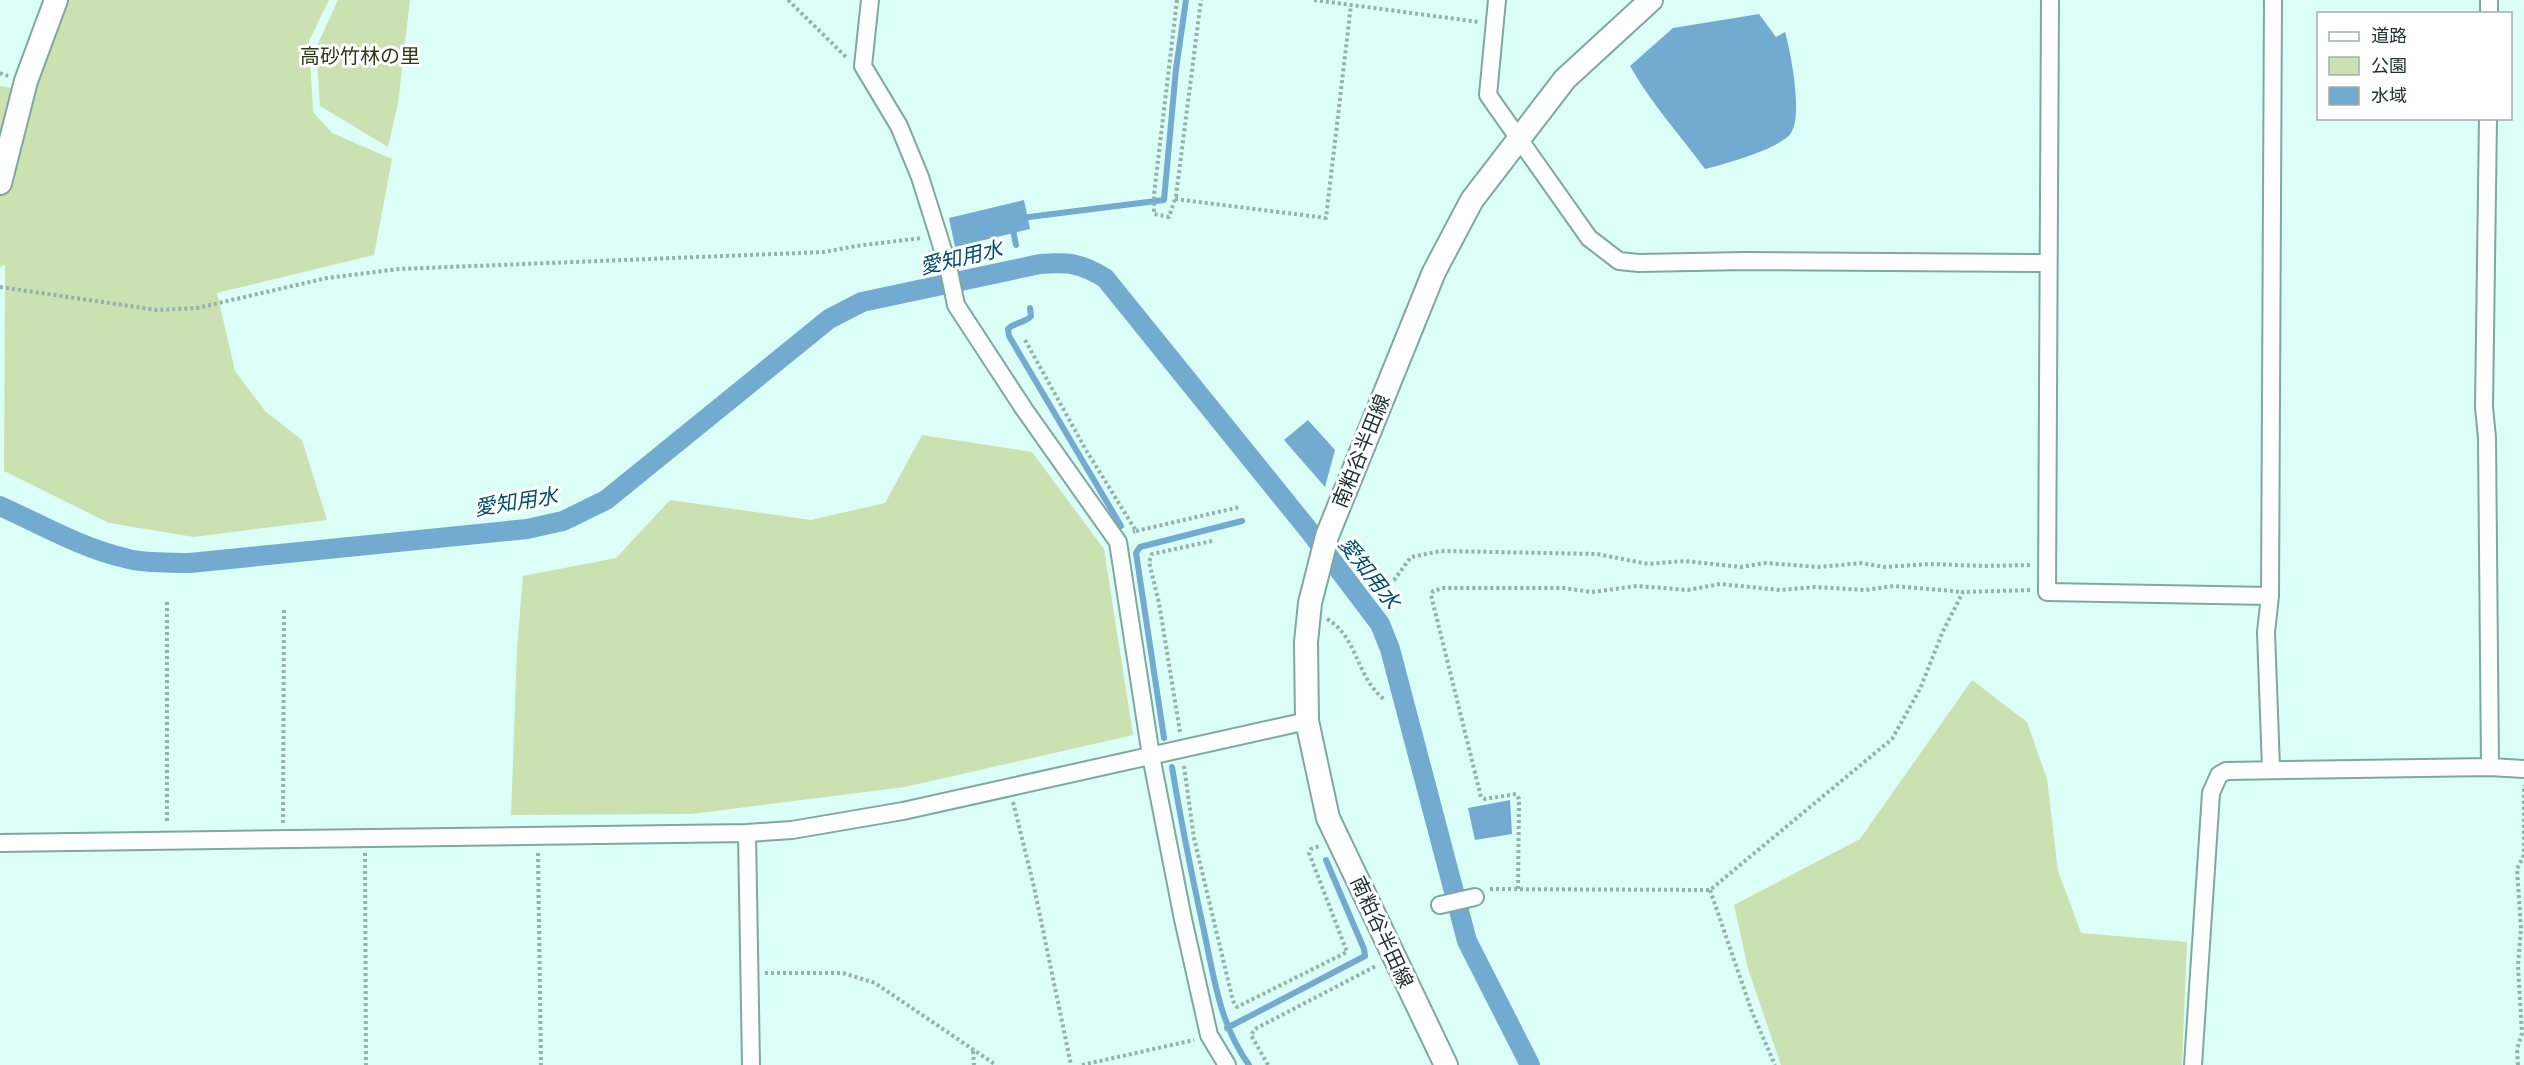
<svg xmlns="http://www.w3.org/2000/svg" width="2524" height="1065" font-family="Barlow,'Noto Sans JP',sans-serif">
	<style>
		.green { fill: #cce1b1 }
		.water { fill: #72abcf }
		.lines { fill: none; stroke-linecap: round; stroke-linejoin: round }
		.stream { stroke: #72abcf; stroke-width: 6 }
		.canal { stroke: #72abcf; stroke-width: 20 }
		.street-casing { stroke: #7fa8a0; stroke-width: 20 }
		.secondary-casing { stroke: #7fa8a0; stroke-width: 26 }
		.path { stroke: #94b1ab; stroke-width: 4; stroke-dasharray: 3 3; stroke-linecap: butt }
		.street { stroke: #fff; stroke-width: 16 }
		.secondary { stroke: #fff; stroke-width: 22 }
		.labels { text-anchor: middle; stroke-width: 6; stroke-linejoin: round; paint-order: stroke }
		.park-label { font-size: 20px; fill: #2b3a12; stroke: #fff }
		.street-label { font-size: 20px; fill: #20312e; stroke: #fff }
		.water-label { font-size: 21px; font-style: italic; fill: #004d70; stroke: #fff }
	</style>
	<rect width="100%" height="100%" fill="#dbfef7"/>
	<!-- green -->
	<path class="green" d="M66 0H329L309 41 313 112 332 133 392 159 374 255 217 293 235 371 265 411 302 440 327 520 194 537 109 523 4 471 5 265 0 267V86L30 91Z
		M338 0H410L398 103 388 147 320 106 316 48Z
		M922 435 1032 452 1104 549 1133 735 905 787 691 814 511 815 517 648 523 576 616 558 670 500 811 520 885 503Z
		M1972 680 2027 722 2047 779 2058 871 2081 933 2187 942 2182 1065H1781L1748 969 1734 905 1860 839Z"/>
	<!-- water -->
	<path class="water" d="M1759 14 1776 37 1785 32C1791 53 1803 115 1791 133 1780 149 1724 164 1705 169 1680 135 1651 103 1630 66L1673 28Z
		M1024 200 1030 229 955 247 949 218Z
		M1308 420 1335 450 1325 487 1284 440Z
		M1510 800 1512 834 1475 840 1468 808Z"/>
	<g class="lines">
		<!-- stream -->
		<path class="stream" d="M1021 218 1164 200 1176 69 1186 0
			M1012 225 1016 245
			M1030 308 1031 316C1026 323 1014 322 1008 329L1009 336 1121 526
			M1164 738 1136 553 1140 547 1242 521
			M1172 767C1181 822 1192 876 1204 931 1214 978 1220 1025 1249 1065
			M1227 1028 1365 956 1364 949 1326 860"/>
		<!-- canal -->
		<path class="canal" d="M0 506C40 524 81 548 125 558 145 564 169 562 190 563L527 529 563 521 606 500 829 319 862 302 1040 264C1069 262 1080 263 1105 278L1311 533 1380 624 1390 649 1467 941 1530 1065"/>
		<defs>
			<path id="street" d="M870 0 863 66 899 126 920 177 948 266 956 305 1024 409 1118 542 1151 756 1183 919 1209 1035 1227 1065
				M1497 0 1488 95 1589 238 1619 261 1639 263 1746 261 2048 263
				M2050 0 2047 592 2270 596
				M2489 14V0
				M2488 118 2484 407 2487 438 2490 767
				M2271 768 2266 632 2270 596 2273 0
				M747 833 751 1065
				M0 843 747 833 792 830 903 811 1307 721
				M1440 905 1475 897
				M2193 1065 2211 793 2219 775 2226 771 2490 767 2524 769"/>
			<path id="secondary" d="M0 183 26 81 56 0
				M1446 1065 1328 818 1307 721 1306 642 1310 603 1327 536 1434 272 1472 200 1565 79 1651 0"/>
		</defs>
		<!-- street casing -->
		<use href="#street" class="street-casing"/>
		<!-- secondary casing -->
		<use href="#secondary" class="secondary-casing"/>
		<!-- path -->
		<path class="path" d="M788 0 847 58
			M1177 0 1154 194V214L1169 217 1176 196 1201 0
			M1314 0 1479 22
			M0 73 8 76
			M1175 199 1326 218 1351 5
			M0 287 157 310 197 308 327 278 399 269 824 252 856 246 922 238
			M1025 340 1086 450 1136 531 1133 532
			M1136 531 1240 507
			M1378 589 1394 580 1411 557 1441 551 1597 554 1648 564 1685 561 1741 567 1766 563 1819 567 1862 563 1884 567 1930 564 1983 566 2032 565
			M167 602V823
			M1327 619C1358 637 1356 678 1385 700
			M1180 732 1159 603 1149 562 1152 554 1212 541
			M1184 766 1194 838 1233 1001 1237 1007 1347 952 1309 853 1311 849 1320 846
			M1013 802 1034 887 1071 1065
			M283 823 284 607
			M365 853 366 1065
			M538 853 541 1065
			M1490 889 1710 890 1892 739 1920 689 1943 631 1963 592 2032 590
			M1518 889 1519 799 1516 794 1485 799 1481 797 1431 595 1433 591 1444 588H1563L1592 592 1637 586 1688 590 1720 584 1780 590 1815 587 1865 590 1894 586 1963 592
			M1710 890 1752 1012 1775 1065
			M765 973H843L875 983 996 1065
			M973 1051 974 1065
			M1082 1065 1194 1040
			M1268 1065 1251 1035 1255 1029 1376 966
			M2518 1065 2517 1049 2522 1033 2518 966 2521 928 2517 869 2524 855V785"/>
		<!-- street -->
		<use href="#street" class="street"/>
		<!-- secondary -->
		<use href="#secondary" class="secondary"/>
	</g>
	<g class="labels">
		<!-- park labels -->
		<g class="park-label">
			<text x="360" y="63">高砂竹林の里</text>
		</g>
		<!-- street labels -->
		<g class="street-label">
			<text transform="translate(1361 451) rotate(-68)" y="7">南粕谷半田線</text>
			<text transform="translate(1382 932) rotate(65)" y="7">南粕谷半田線</text>
		</g>
		<!-- water labels -->
		<g class="water-label">
			<text transform="translate(961 258) rotate(-13)" y="7">愛知用水</text>
			<text transform="translate(516 502) rotate(-9)" y="7">愛知用水</text>
			<text transform="translate(1369 573) rotate(52)" y="7">愛知用水</text>
		</g>
	</g>
	<!-- legend -->
	<rect x="2317" y="12" width="195" height="108" fill="#ffffff" stroke="#a6adab" stroke-width="1.5"/>
	<rect x="2329" y="32" width="30" height="9" fill="#ffffff" stroke="#a6adab" stroke-width="1.5"/>
	<text x="2371" y="42" font-size="18" fill="#20312e">道路</text>
	<rect x="2329" y="57" width="30" height="18" fill="#cce1b1" stroke="#a6adab" stroke-width="1.5"/>
	<text x="2371" y="72" font-size="18" fill="#20312e">公園</text>
	<rect x="2329" y="87" width="30" height="18" fill="#72abcf" stroke="#a6adab" stroke-width="1.5"/>
	<text x="2371" y="102" font-size="18" fill="#20312e">水域</text>
</svg>
